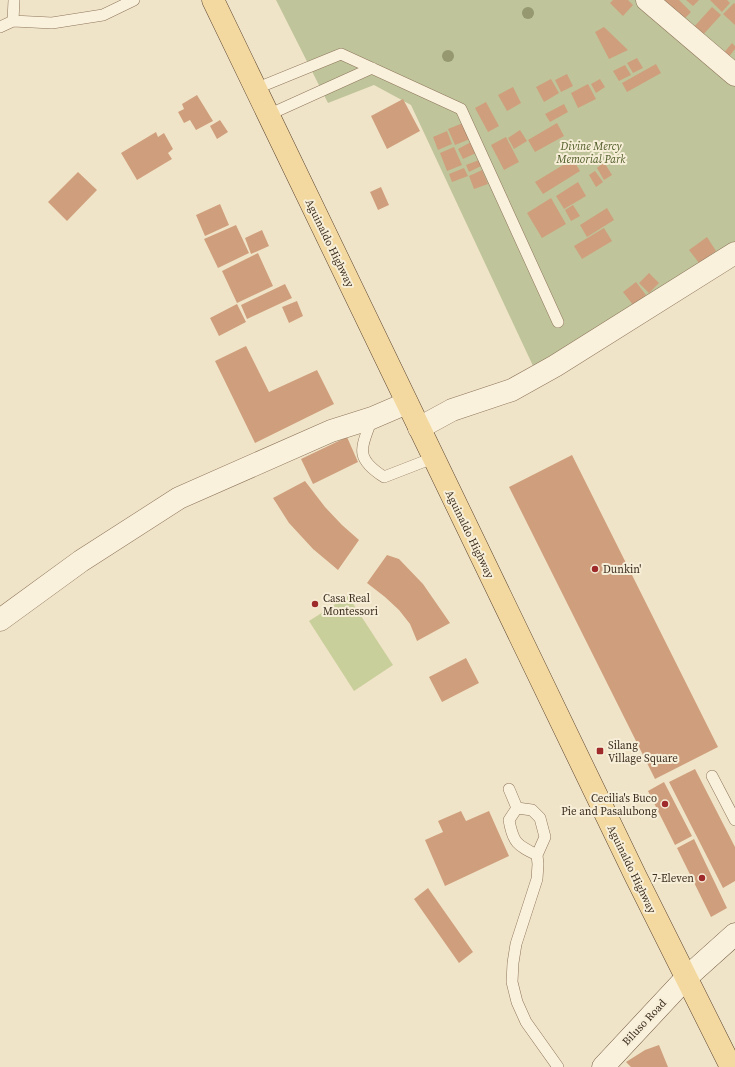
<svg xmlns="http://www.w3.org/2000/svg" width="735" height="1067" font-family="'Source Serif 4',serif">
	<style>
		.green { fill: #c9cf9b }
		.cemetery { fill: #bfc49a }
		.building { fill: #cf9f7d }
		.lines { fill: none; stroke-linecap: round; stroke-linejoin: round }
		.lane-casing { stroke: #8d765c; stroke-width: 12 }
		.street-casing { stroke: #8d765c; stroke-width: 23 }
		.secondary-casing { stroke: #6f573f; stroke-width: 23 }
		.primary-casing { stroke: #5b4430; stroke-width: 23 }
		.lane { stroke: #faf1dc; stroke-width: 11 }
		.street { stroke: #faf1dc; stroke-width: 22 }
		.secondary { stroke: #faf1dc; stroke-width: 22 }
		.primary { stroke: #f3d9a0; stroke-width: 22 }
		.tree { fill: #96986f }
		.poi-dot { fill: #9e2a2b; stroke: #f7eed8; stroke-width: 1.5 }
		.labels { text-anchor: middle; stroke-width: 4; stroke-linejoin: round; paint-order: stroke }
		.park-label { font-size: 11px; font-style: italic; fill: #4d5a26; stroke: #f7eed8 }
		.street-label { font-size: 11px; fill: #3d2e20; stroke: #f7eed8 }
		.poi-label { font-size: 11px; fill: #3d2e20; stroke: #f7eed8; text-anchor: start }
	</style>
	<rect width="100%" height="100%" fill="#f0e4c8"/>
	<!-- green -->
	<path class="green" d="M348 596 393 665 354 691 309 621Z"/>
	<!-- cemetery -->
	<path class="cemetery" d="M276 0H735V242L534 368 411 105 374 85 328 103Z"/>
	<!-- building -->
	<path class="building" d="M613 0H628L633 5 623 16 610 3Z
		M656 0H679L691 12 680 23Z
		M686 0H699L693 6Z
		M710 0H727L730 3 722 12Z
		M734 3 735 4V25L723 14Z
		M712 7 721 15 701 37 692 29Z
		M604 27 628 50 609 59 595 32Z
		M732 43 735 46V49L727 59 722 55Z
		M637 58 643 68 633 73 627 63Z
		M656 64 661 73 627 92 622 83Z
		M625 65 631 75 619 81 613 71Z
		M567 74 573 86 561 92 555 80Z
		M551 79 559 93 544 102 536 87Z
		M600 79 605 87 596 93 591 84Z
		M588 84 596 99 578 108 571 93Z
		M513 87 521 103 507 111 498 95Z
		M197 95 213 121 196 130 190 120 184 123 178 112 184 109 182 104Z
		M403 99 420 131 387 149 371 116Z
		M486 102 499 126 488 132 475 108Z
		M564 104 568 112 550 122 545 114Z
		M220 120 228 132 217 139 210 126Z
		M463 123 470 139 455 145 448 129Z
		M557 123 564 136 535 152 528 140Z
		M520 130 527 141 514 149 508 138Z
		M447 131 452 144 438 150 433 137Z
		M156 132 158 137 164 133 173 149 168 153 172 159 137 180 121 153Z
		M506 137 519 162 504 170 491 145Z
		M471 142 476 153 463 159 458 149Z
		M454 147 462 165 447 171 440 153Z
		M573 159 580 171 543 194 535 182Z
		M479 160 481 166 469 172 466 165Z
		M604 162 612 175 604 180 597 168Z
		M464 168 468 176 452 182 449 174Z
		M482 170 488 184 474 189 469 176Z
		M595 171 603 182 596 187 589 175Z
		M78 172 97 190 67 221 48 202Z
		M578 182 586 196 564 209 556 196Z
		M381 187 389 205 378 210 370 192Z
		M551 198 566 224 542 238 527 213Z
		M220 204 229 225 205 236 196 215Z
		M573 205 580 216 571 221 565 210Z
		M607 208 614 220 587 237 580 225Z
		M236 225 249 253 218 268 204 239Z
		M604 228 612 241 582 259 574 246Z
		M262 230 269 246 251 254 245 238Z
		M707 237 716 251 699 263 689 250Z
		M258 253 273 286 237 303 222 271Z
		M649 273 659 283 649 293 639 283Z
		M636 282 646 295 633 305 623 292Z
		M285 284 292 298 247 319 241 305Z
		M297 301 303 316 289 323 282 307Z
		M237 304 246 322 219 336 210 318Z
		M246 346 269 392 317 370 334 404 255 443 215 361Z
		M347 437 358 462 313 484 301 459Z
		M572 455 718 747 655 779 509 487Z
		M305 481 325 507 342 525 359 540 338 570 313 549 289 523 273 498Z
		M387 555 399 559 423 584 450 623 417 641 410 624 399 610 385 597 367 583Z
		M466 658 479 683 442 702 429 677Z
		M695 769 735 847V881L723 888 669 782Z
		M664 782 692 836 675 845 648 791Z
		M461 811 466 821 489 811 509 856 445 886 425 840 443 832 438 821Z
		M694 839 727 908 711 917 677 848Z
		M428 888 473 952 459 963 414 899Z
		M659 1045 668 1067H631L626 1062 645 1050Z"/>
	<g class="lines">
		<defs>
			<path id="lane" d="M13 21 14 0
				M0 27 13 21 52 23 103 15 134 0
				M255 89 341 54 461 109 558 322
				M268 115 372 68
				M372 418C362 448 353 457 384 477L433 458
				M712 776 735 820
				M509 789 517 808
				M517 808 532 810 540 818 545 837 537 855 538 864 537 879 516 944 513 963 512 982 517 1002 526 1022 558 1067
				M517 808 509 820C513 843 517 845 537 855"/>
			<path id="street" d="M647 0 735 75
				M419 428 452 410 512 390 555 366 735 253
				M0 620 81 561 179 498 331 431 372 418 407 403"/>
			<path id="secondary" d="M603 1067 686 978 735 934"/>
			<path id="primary" d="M213 0 636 877 731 1067"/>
		</defs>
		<!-- lane casing -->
		<use href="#lane" class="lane-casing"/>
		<!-- street casing -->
		<use href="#street" class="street-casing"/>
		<!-- secondary casing -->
		<use href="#secondary" class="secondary-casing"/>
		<!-- primary casing -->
		<use href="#primary" class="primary-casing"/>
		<!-- lane -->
		<use href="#lane" class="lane"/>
		<!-- street -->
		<use href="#street" class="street"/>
		<!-- secondary -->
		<use href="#secondary" class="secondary"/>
		<!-- primary -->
		<use href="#primary" class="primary"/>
	</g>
	<!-- trees -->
	<g class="tree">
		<circle cx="528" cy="13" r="6"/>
		<circle cx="448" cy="56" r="6"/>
	</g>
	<!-- markers -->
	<g class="poi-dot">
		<circle cx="595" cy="569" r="4"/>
		<circle cx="315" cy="604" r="4"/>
		<rect x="596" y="747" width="8" height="8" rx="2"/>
		<circle cx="665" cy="804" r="4"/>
		<circle cx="702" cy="878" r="4"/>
	</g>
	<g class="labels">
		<!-- park labels -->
		<g class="park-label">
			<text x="591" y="150">Divine Mercy<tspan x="591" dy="13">Memorial Park</tspan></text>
		</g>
		<!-- street labels -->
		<g class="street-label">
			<text transform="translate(330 243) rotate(64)" y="4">Aguinaldo Highway</text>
			<text transform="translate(470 534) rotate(64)" y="4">Aguinaldo Highway</text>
			<text transform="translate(632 869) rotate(64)" y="4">Aguinaldo Highway</text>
			<text transform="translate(644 1022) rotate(-47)" y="4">Biluso Road</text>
		</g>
		<!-- poi labels -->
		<g class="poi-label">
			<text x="603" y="573">Dunkin'</text>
			<text x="323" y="602">Casa Real<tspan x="323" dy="13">Montessori</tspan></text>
			<text x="608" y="749">Silang<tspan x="608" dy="13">Village Square</tspan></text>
			<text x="657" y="802" text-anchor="end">Cecilia's Buco<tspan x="657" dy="13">Pie and Pasalubong</tspan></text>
			<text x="694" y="882" text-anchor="end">7-Eleven</text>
		</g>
	</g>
</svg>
